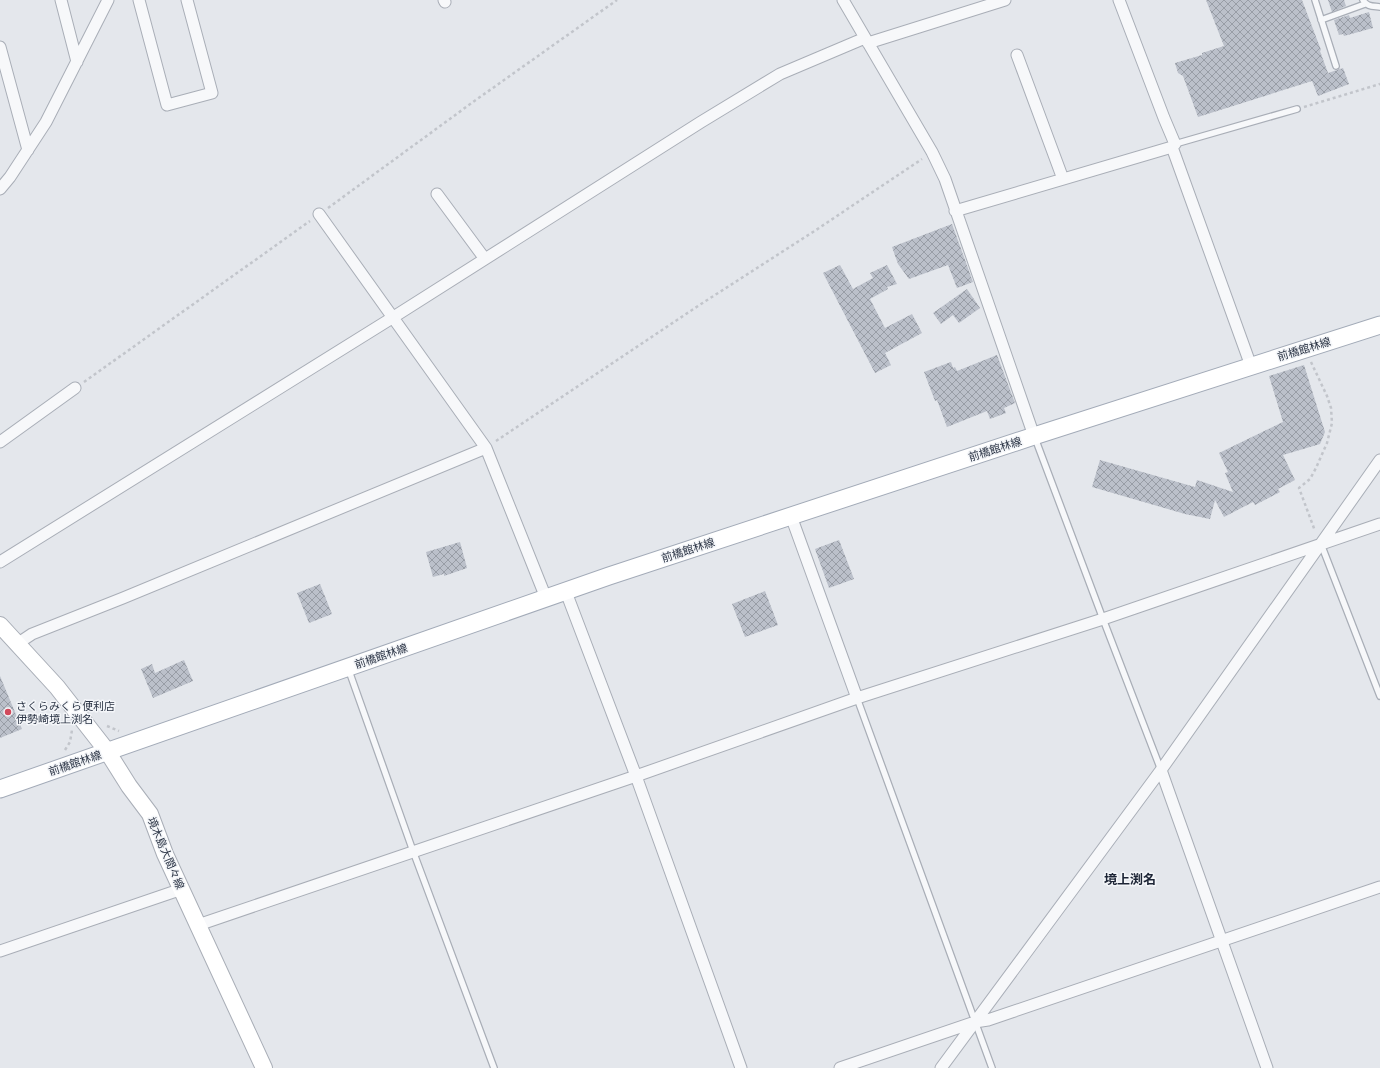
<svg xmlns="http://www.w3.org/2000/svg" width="1380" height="1068" font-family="'Space Grotesk','Noto Sans JP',sans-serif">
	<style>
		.building { fill: url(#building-cross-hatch) }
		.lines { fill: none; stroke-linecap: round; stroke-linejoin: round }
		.service-casing { stroke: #a9aeb7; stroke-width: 8 }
		.minor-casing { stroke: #a9aeb7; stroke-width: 13 }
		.secondary-casing { stroke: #a9aeb7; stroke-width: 18 }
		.primary-casing { stroke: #a3abb8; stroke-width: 19 }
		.path { stroke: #c2c5cb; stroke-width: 2.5; stroke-dasharray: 3 3; stroke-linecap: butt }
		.service { stroke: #f7f8fa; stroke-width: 5.5 }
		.minor { stroke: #f7f8fa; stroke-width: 11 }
		.secondary { stroke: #fff; stroke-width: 16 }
		.primary { stroke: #fff; stroke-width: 17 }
		.poi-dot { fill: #d1495b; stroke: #f4f6f9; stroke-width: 1.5 }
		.labels { text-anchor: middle; stroke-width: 3; stroke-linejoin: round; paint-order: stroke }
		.street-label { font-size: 11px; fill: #2b3445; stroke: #f4f6f9 }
		.poi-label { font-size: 11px; fill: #2b3445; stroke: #f4f6f9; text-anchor: start }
		.quarter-label { font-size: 13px; font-weight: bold; fill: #1d2536; stroke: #f4f6f9 }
	</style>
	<defs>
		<pattern id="building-cross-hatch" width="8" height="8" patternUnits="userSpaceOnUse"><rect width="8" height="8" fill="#bbc0ca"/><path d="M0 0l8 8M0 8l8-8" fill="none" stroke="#989da6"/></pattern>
	</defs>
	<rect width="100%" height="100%" fill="#e4e7ec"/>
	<!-- building -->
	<path class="building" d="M1206 0H1302L1321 50 1320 51 1328 73 1343 68 1349 84 1318 96 1312 81 1198 117 1183 76 1178 73 1175 63 1202 55V53L1224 46Z
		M1328 0H1344L1346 6 1332 12Z
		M1369 12 1373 28 1344 36 1343 34 1339 35 1334 20 1349 15 1350 18Z
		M952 224 973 282 957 288 948 265 909 279 898 264 892 247Z
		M840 265 853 289 873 278 870 273 887 265 897 284 887 287 888 289 870 299 885 328 912 314 922 333 885 353 891 365 875 373 823 273Z
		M967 289 980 308 959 323 953 315 941 324 933 313Z
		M997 355 1015 403 1004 408 1006 413 990 419 987 411 947 427 937 400 935 401 924 372 951 362 953 368 955 367 957 371Z
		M1304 365 1325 432 1320 444 1283 455 1295 480 1278 489 1280 492 1255 505 1253 502 1224 517 1215 500 1210 519 1185 514 1092 487 1100 460 1195 487 1197 480 1233 492 1225 473 1228 472 1219 453 1283 422 1269 376Z
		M839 540 854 579 829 588 815 549Z
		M460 542 467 568 444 576V574L433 577 426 552Z
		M320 584 332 614 309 623 297 593Z
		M765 591 778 625 745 637 732 604Z
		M184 660 193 681 153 698 141 669 152 664 155 673Z
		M0 676 22 729 0 738Z"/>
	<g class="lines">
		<defs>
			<path id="service" d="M1315 0 1336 66
				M1363 0C1367 7 1373 6 1380 7
				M1321 20 1365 4
				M1175 144 1297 109
				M1035 438 1103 619 1161 770
				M1321 544 1380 696
				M348 668 413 851 494 1068
				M857 698 992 1068"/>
			<path id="minor" d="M61 0 77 62
				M139 0 167 105 212 93 187 0
				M444 0 445 2
				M843 0 932 152 945 179 1034 436
				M868 43 1005 0
				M0 47 28 150
				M1017 55 1063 179
				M1172 147 1251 366
				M0 189 10 177 46 122 108 0
				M437 194 485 259
				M955 211 1172 147 1175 144 1164 118 1119 0
				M319 214 486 448 546 598
				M0 442 75 388
				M791 516 857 698
				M0 562 392 318 701 122 780 74 865 38
				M566 592 636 776 741 1068
				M17 644 32 634 123 598 486 448
				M1161 770 1267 1068
				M198 925 636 776 857 698 1103 619 1380 524
				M0 951 182 889
				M840 1068 975 1022 988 1020 1380 887
				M941 1068 1161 770 1380 460"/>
			<path id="secondary" d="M0 625 57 687 107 751 129 786 150 814 165 854 264 1068"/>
			<path id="primary" d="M0 789 609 576 1034 436 1380 325"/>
		</defs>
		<!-- service casing -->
		<use href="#service" class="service-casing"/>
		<!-- minor casing -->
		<use href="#minor" class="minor-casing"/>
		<!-- secondary casing -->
		<use href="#secondary" class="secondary-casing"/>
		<!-- primary casing -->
		<use href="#primary" class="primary-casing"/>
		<!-- path -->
		<path class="path" d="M1304 107 1380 84
			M328 208 473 102 617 0
			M1311 362 1327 396 1331 408 1332 423 1327 443 1316 468 1310 479 1299 488 1315 531
			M84 382 310 221
			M496 441 701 304 813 232 922 159
			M107 726 119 731
			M65 750 70 742 72 730"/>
		<!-- service -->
		<use href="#service" class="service"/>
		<!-- minor -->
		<use href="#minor" class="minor"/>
		<!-- secondary -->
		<use href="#secondary" class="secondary"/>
		<!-- primary -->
		<use href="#primary" class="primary"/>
	</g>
	<!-- markers -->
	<circle class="poi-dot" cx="8" cy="712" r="4"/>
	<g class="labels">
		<!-- street labels -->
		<g class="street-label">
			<text transform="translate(1304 349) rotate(-17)" y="4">前橋館林線</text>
			<text transform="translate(995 449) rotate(-18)" y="4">前橋館林線</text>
			<text transform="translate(688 550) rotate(-18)" y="4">前橋館林線</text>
			<text transform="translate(381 656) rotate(-19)" y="4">前橋館林線</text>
			<text transform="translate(75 763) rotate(-19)" y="4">前橋館林線</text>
			<text transform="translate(166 853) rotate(67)" y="4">境木島大間々線</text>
		</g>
		<!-- poi labels -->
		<g class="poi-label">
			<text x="16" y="710">さくらみくら便利店<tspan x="16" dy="13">伊勢崎境上渕名</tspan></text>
		</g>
		<!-- quarter labels -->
		<g class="quarter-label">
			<text x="1130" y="884">境上渕名</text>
		</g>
	</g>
</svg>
